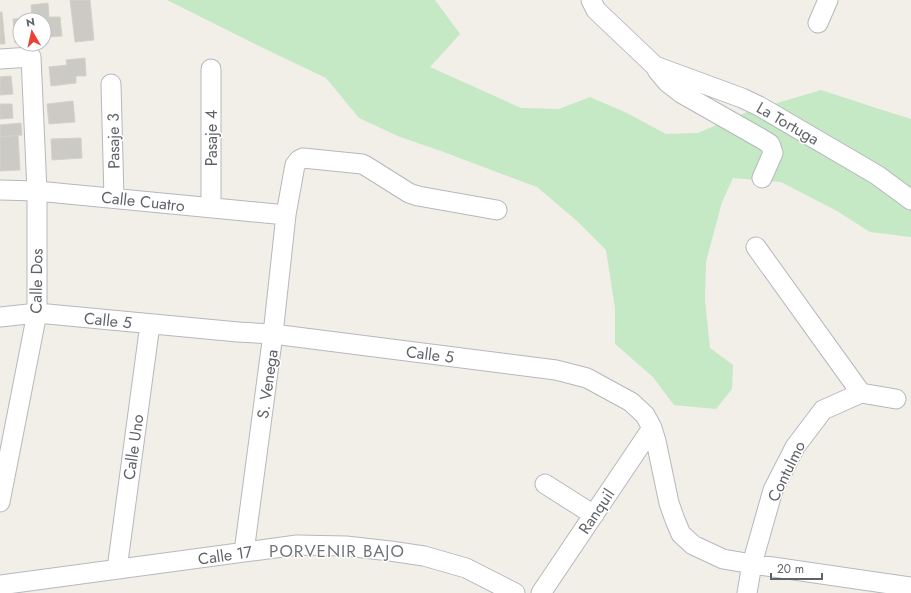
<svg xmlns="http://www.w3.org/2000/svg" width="911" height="593" font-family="Jost,sans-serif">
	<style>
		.green { fill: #c5e8c5 }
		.building { fill: #cccac5; stroke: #d6d1c6 }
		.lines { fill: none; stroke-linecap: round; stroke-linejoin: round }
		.minor-casing { stroke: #b5b8bc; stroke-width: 21 }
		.minor { stroke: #fff; stroke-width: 19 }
		.labels { text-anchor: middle; stroke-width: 3; stroke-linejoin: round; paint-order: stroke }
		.street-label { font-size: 16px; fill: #5f6368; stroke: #fff }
		.neighbourhood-label { font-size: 17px; letter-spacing: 1px; fill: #70757a; stroke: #fff }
	</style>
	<rect width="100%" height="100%" fill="#f1efe8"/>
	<!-- green -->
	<path class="green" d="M167 0H435L460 34 430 67 521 108 559 109 590 97 627 113 666 134 698 133 747 112 821 90 873 107 911 119V237L870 232 837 211 781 182 733 178 722 202 706 262 705 300 710 348 733 365 732 389 716 409 674 405 653 377 615 344V308L606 250 577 221 537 187 441 151 400 137 359 118 326 78 259 46Z"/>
	<!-- building -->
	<path class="building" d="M70 0H90L94 40 75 42Z
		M48 3 49 17H60L62 36 48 37 47 24 44 25V20H32L31 5Z
		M0 12H2L5 44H0Z
		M32 18V20H20V42L15 43 13 19Z
		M47 24 48 40H44V25Z
		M85 58 86 76H76V83L51 86 49 67 67 65 66 60Z
		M11 76 13 94 0 95V77Z
		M73 101 75 122 49 124 47 104Z
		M0 104H12L13 118 0 119Z
		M21 123 22 135 0 137V125Z
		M18 135 20 170 0 171V137Z
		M81 138 82 158 52 160 51 139Z"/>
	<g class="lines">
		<defs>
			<path id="minor" d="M591 0 596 10 655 66 742 98 759 106 877 175 911 200
				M818 23 828 0
				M0 59 31 57 37 191V313L0 502
				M211 69V207
				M657 70 667 82 681 93 762 139 770 144 773 153 762 178
				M111 84 114 198
				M0 190 37 191 286 215 273 334 244 552
				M285 220 295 165 299 160 303 158 362 164 366 166 409 193 418 196 497 210
				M756 247 861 393
				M0 317 37 313 238 332 273 334 556 370 587 378 631 402 645 415 652 428 656 441 669 503 675 520 681 534 693 545 723 559 752 564 911 587
				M545 484 594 515
				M117 569 150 324
				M0 585 297 545 346 546 390 551 424 556 466 568 515 593
				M541 593 652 428
				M747 593 752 564 773 490 795 447 823 410 861 393 896 399"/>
		</defs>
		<!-- minor casing -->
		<use href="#minor" class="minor-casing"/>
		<!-- minor -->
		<use href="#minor" class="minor"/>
	</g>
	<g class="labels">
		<!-- street labels -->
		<g class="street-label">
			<text transform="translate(788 123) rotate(30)" y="6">La Tortuga</text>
			<text transform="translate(211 138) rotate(-90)" y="6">Pasaje 4</text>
			<text transform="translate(113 141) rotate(-91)" y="6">Pasaje 3</text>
			<text transform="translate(143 201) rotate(6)" y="6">Calle Cuatro</text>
			<text transform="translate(36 281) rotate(-89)" y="6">Calle Dos</text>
			<text transform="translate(108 320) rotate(6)" y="6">Calle 5</text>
			<text transform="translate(430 354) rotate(7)" y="6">Calle 5</text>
			<text transform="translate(267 384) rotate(-82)" y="6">S. Venega</text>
			<text transform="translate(133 447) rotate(-82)" y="6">Calle Uno</text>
			<text transform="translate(786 471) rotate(-64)" y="6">Contulmo</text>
			<text transform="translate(596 511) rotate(-56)" y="6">Ranquil</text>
			<text transform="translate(225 555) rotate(-8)" y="6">Calle 17</text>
		</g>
		<!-- neighbourhood labels -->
		<g class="neighbourhood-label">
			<text x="337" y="557">PORVENIR BAJO</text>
		</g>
	</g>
	<!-- north arrow -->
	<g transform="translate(32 32) rotate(351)"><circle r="19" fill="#ffffff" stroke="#bfc1c3"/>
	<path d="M0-3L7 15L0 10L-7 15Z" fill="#ea4335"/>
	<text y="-6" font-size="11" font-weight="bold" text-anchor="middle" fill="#5f6368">N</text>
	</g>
	<!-- scale -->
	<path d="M771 573v6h51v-6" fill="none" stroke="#5f6368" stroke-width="2"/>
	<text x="777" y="573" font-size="12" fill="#5f6368" stroke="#ffffff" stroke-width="3" paint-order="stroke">20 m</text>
</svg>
